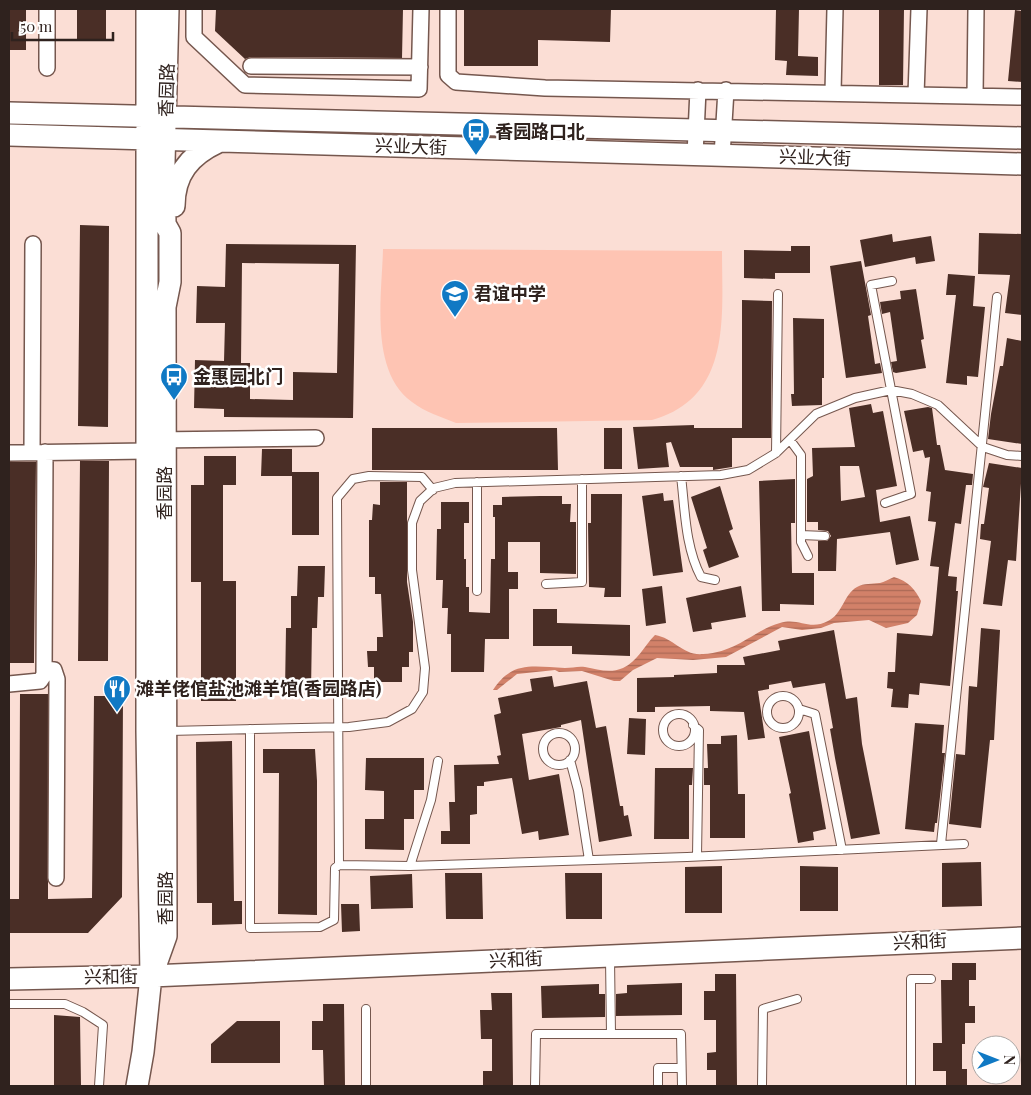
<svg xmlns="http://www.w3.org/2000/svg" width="1031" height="1095" font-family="'Playfair Display','Noto Sans SC',serif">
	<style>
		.pitch { fill: #fec4b3 }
		.water { fill: url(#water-rules) }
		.building { fill: #4a2e26; fill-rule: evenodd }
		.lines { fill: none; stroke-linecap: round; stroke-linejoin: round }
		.lane-casing { stroke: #75574e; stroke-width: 10 }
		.street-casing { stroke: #75574e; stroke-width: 18 }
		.secondary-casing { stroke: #75574e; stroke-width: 24 }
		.lane { stroke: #fff; stroke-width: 8 }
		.street { stroke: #fff; stroke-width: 15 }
		.secondary { stroke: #fff; stroke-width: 21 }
		.labels { text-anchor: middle; stroke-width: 5; stroke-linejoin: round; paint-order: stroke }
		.street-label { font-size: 18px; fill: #2f221e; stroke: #fff }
		.poi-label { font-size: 18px; font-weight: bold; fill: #2f221e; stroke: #fff; text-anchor: start }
	</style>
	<defs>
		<pattern id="water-rules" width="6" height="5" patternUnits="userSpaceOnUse" patternTransform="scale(1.25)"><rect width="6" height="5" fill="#d28169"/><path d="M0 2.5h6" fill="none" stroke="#ab6956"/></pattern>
	</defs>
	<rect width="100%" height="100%" fill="#fbded5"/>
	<!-- pitch -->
	<path class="pitch" d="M383 249 722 251C722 317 732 398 652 420L456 423C441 417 425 412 412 402 369 371 382 295 383 249Z"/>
	<!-- water -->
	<path class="water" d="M894 577C908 581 915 589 921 601L917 615 908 623 886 628 869 620 834 623 821 628 802 630 782 627 726 657 693 660 657 658 633 670 620 681H614L582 671 559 672 555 670 517 674 497 690H493C512 660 534 667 565 668 572 668 578 666 585 667 598 669 609 674 623 668 637 662 644 646 655 635 674 638 683 656 703 654 738 652 752 631 780 623 799 617 809 631 828 621 843 614 843 595 857 587 864 583 872 584 880 583 884 582 889 579 894 577Z"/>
	<!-- building -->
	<path class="building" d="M9 9H26V50H9Z
		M77 9H106V41L77 40Z
		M216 9H403L402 58 251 57 245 59 215 31Z
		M464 9H611L610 42 538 40V66H464Z
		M776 9H799L798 56 818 57V76L786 75 787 61 775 60Z
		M879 9H904L903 85H879Z
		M1015 10 1022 11V82L1008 81Z
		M80 225 109 226 108 427 78 426Z
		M979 233 1022 234V315L1005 313 1010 275 978 274Z
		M892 234 893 242 931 236 935 261 916 264 915 257 865 267 860 240Z
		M226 244 356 245 353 418 224 417V409L194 408 195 360 224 361 225 323H196L197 286 225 287ZM242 263 339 264 337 373 293 372V400L250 399V363H241Z
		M791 246H810V273H775V279L744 278V250L791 251Z
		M861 261 871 315 868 316 875 364 880 363 882 373 846 378 830 266Z
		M948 274 975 276 973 306 985 307 978 377 967 376V385L946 383 956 295H946Z
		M916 289 924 339 921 340 926 368 896 373 893 372 891 362 897 361 890 312 882 314 880 302 901 299 900 291Z
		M742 300 772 301 771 438H732V467L713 470V467H680L671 442 666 443 669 467 638 469 633 427 694 425V428H742Z
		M793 318 824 319V378H822V405L792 406 791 394H794Z
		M1007 338 1022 341V444L988 439 991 414 1000 366H1003Z
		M871 404 873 413 883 411 897 486 876 490 880 522 910 516 919 560 896 565 890 532 837 539 836 571H818V541H827L831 536 828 531 818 530V522H807V479L813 476 812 448 855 447 849 408ZM840 466H859L865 497 841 501Z
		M928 407 932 408 937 445H940L945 470 973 474 972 485H966L961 524 955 523 948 576 957 577 956 591H958L950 686 920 683 919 695 909 694 908 708 891 707 893 689 887 688 888 672H895L897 633 932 636 933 633 939 567 930 566 936 522 928 521 931 492 926 491 930 457 925 458 923 450 913 452 904 411Z
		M372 428H557L558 470H372Z
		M604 428H622V469H604Z
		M262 449H292V472H319V535H292V476H261Z
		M204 456H236V485H223V581H236V701H201V582H191V485H204Z
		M80 461H109L108 661H78Z
		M9 462H36L34 663H9Z
		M989 463 1022 468 1016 561 1008 560 1002 606 983 604 991 541 980 539 981 524H984L989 488 983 487Z
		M795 479V523H791L792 573H814V605L780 604V611H762L759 481Z
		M380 482H407V582L413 622V652H409V667H402V682H374V667H368L367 651H377V637H383L381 594H375V577H369V520H372L373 504 380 505Z
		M720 486 733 529 729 531 739 557 709 568 703 550 707 548 691 497Z
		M663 493 664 501 673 500 683 572 653 576 642 496Z
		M591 494H622L621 597H604L605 588 589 587 588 523H591Z
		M540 496H562V504H571L570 522H576V574L540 573V542H508V572H518V589H509V639H485L484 672H451V634H447L448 608H442L443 580H436L437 529H441V502H469V523H464V559H466V587H469V612L490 613 491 559H495V517H493V505H502V497Z
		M298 566H325L324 597H318L317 628H312L311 691H285L286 628H291V596H297Z
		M662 586 666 623 646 626 642 589Z
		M741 586 746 617 711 623 712 629 693 632 686 598Z
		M533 609H557V623L630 625V656L572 654V646H533Z
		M981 628 1000 630 994 740H990L981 828 949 824 956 754 965 755 969 686 977 687Z
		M834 630 846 699 857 697 862 744 880 834 851 839 835 758 830 729 833 728 825 683 793 688 791 681 769 685V689L758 691 765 738 748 740 744 712 710 711V706L655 707V712H637V678L674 677V675L717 673V665H745L743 657 780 650 778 641Z
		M552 676 554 687 587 681 596 728 606 726 620 806H623L624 816 628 815 632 836 599 842 581 720 561 725V727L522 734 529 780 559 774 569 835 539 840 538 831 522 834 512 778 484 782V786H477V814L470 815V844H441V831H450L449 802H455L454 765 499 764 497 756 501 755 494 715 501 713 498 698 532 691 530 679Z
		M20 694H48V899L92 898 94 696H123L122 897 88 933H9V899H19Z
		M629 718 646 719 645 755 627 754Z
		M915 723 944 725 942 753H945L937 823H935L934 832 905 829Z
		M809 731 826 829 813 832 814 840 798 843 789 794 791 793 779 737Z
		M737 735 738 794H745V838H710V785H704V768H708L707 744H721V736Z
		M232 741 234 901H242V924L212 925V903H197L196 742Z
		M263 749H315L317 781V915L278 914 279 773H263Z
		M366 758H424V790H414V819H404V850L365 849V819H384V791L365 790Z
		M655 768H693L692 785H689V839H654Z
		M981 862 982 906 942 907V863Z
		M722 866V913H685V867Z
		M800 866 838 867V911H800Z
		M445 873H482L483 919H446Z
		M565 873H602V919H566Z
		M412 874 413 908 371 909 370 876Z
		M341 904H359L360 931 342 932Z
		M952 963H976V980H969V1006H975V1023H965V1044H962V1069H967V1086H946V1071H933V1043H942L941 980H952Z
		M715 974H736L737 1086H716V1070H707V1053L716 1052V1020H704V991H715Z
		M682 983V1015L616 1016V994L627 993V985Z
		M599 984V994H605V1017L542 1018 541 986Z
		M491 993H512L513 1086H483V1071H492V1039H481L480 1010H492Z
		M323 1004H344L345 1086H324L323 1050H312V1021H323Z
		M54 1015 80 1017 81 1086H54Z
		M237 1021H280V1063H211V1044Z"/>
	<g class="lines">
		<defs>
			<path id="lane" d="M790 440 801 455V542L808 556
				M776 453 778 294
				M681 476C685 509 685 547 701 577L715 580
				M885 503 911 494 871 285 892 281
				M801 535 825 536
				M546 584 582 582V479
				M477 591V482
				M767 712a16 16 0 1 1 32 0a16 16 0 1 1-32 0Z
				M799 709 815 714 842 850
				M663 730a16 16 0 1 1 32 0a16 16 0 1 1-32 0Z
				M693 725 699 730 697 856
				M250 729V928L320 927 334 920 335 868 339 865 410 866 687 857 964 844
				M168 731 349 727 388 722 412 709 423 692 425 668 412 570V523L420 501 434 488 455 483 721 475 748 470 776 453 816 414 855 398 891 390 912 394 938 405 983 447 1007 455 1022 456
				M543 749a16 16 0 1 1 32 0a16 16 0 1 1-32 0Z
				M570 760 578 790 589 860
				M941 844 997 297
				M339 865 337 498 353 479 369 476 422 477 433 490
				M410 866 431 800 438 761
				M610 958 611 1034H681L682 1086
				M9 1004H65L83 1012 103 1025 99 1086
				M366 1086V1009
				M535 1086 536 1034H611
				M658 1086V1068H681
				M762 1086 763 1009 797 999
				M911 1086V979H931"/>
			<path id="street" d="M47 9V68
				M194 9V37L245 85 419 89 421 9
				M448 9V75L456 82 545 88 1022 97
				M251 66 420 67
				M833 92 835 9
				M916 95 919 9
				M975 96 976 9
				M695 155 698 90
				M722 156 726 90
				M155 440 316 438
				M32 452 33 244
				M9 453 147 451
				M44 669 54 670 57 679 56 878
				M9 684 40 681 44 675 45 452"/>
			<path id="secondary" d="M9 113 1022 138
				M9 135 1022 164
				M174 206C174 174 190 155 218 142
				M156 964 166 936 165 307 170 282V233L165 224 164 163 168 9
				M9 979 151 976 1022 938
				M137 1086 143 1052 151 976 147 731V9"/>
		</defs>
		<!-- lane casing -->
		<use href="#lane" class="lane-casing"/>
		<!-- street casing -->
		<use href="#street" class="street-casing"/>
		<!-- secondary casing -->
		<use href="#secondary" class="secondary-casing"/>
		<!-- lane -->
		<use href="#lane" class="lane"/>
		<!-- street -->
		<use href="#street" class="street"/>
		<!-- secondary -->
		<use href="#secondary" class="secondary"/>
	</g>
	<!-- icons -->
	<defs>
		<symbol id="bus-pin" viewBox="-11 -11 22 30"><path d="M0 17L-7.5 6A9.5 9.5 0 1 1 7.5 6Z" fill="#1079c4" stroke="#fff"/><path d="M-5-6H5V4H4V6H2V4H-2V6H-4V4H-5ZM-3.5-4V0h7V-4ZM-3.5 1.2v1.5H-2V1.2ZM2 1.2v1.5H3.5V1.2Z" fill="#fff"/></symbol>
		<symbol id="school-pin" viewBox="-11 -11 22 30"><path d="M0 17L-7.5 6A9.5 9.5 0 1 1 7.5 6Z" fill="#1079c4" stroke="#fff"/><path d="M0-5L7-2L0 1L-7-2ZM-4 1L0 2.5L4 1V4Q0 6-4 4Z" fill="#fff"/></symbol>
		<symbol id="restaurant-pin" viewBox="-11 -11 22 30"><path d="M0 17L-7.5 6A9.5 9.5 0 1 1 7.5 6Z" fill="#1079c4" stroke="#fff"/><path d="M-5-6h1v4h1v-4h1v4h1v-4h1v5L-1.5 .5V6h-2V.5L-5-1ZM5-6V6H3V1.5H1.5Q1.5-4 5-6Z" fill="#fff"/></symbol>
	</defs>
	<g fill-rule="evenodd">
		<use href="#bus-pin" x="460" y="116" width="32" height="43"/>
		<use href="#school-pin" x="439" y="278" width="32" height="43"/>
		<use href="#bus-pin" x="158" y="361" width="32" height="43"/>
		<use href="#restaurant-pin" x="101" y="673" width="32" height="43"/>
	</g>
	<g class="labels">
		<!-- street labels -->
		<g class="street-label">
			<text transform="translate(167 90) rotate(-88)" y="6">香园路</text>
			<text transform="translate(411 147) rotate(2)" y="6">兴业大街</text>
			<text transform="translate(815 158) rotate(2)" y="6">兴业大街</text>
			<text transform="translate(165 493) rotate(-90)" y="6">香园路</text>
			<text transform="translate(166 898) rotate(-90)" y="6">香园路</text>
			<text transform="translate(920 942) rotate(-3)" y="6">兴和街</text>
			<text transform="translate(516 960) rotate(-3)" y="6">兴和街</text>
			<text transform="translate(111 977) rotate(-1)" y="6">兴和街</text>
		</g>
		<!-- poi labels -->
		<g class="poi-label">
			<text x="495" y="138">香园路口北</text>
			<text x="474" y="300">君谊中学</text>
			<text x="193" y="383">金惠园北门</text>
			<text x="136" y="695">滩羊佬倌盐池滩羊馆(香园路店)</text>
		</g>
	</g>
	<!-- border -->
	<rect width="1031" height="1095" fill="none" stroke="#2f221e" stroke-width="20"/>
	<!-- north arrow -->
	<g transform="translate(996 1060) rotate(90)"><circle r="24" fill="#ffffff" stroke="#aca7a5"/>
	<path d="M0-4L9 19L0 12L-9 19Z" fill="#1079c4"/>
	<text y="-8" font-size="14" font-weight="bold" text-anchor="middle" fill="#2f221e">N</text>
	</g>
	<!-- scale -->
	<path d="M12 32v8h101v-8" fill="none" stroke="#2f221e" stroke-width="2.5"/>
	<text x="20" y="32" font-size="15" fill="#2f221e" stroke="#ffffff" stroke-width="4" paint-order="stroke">50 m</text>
</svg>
